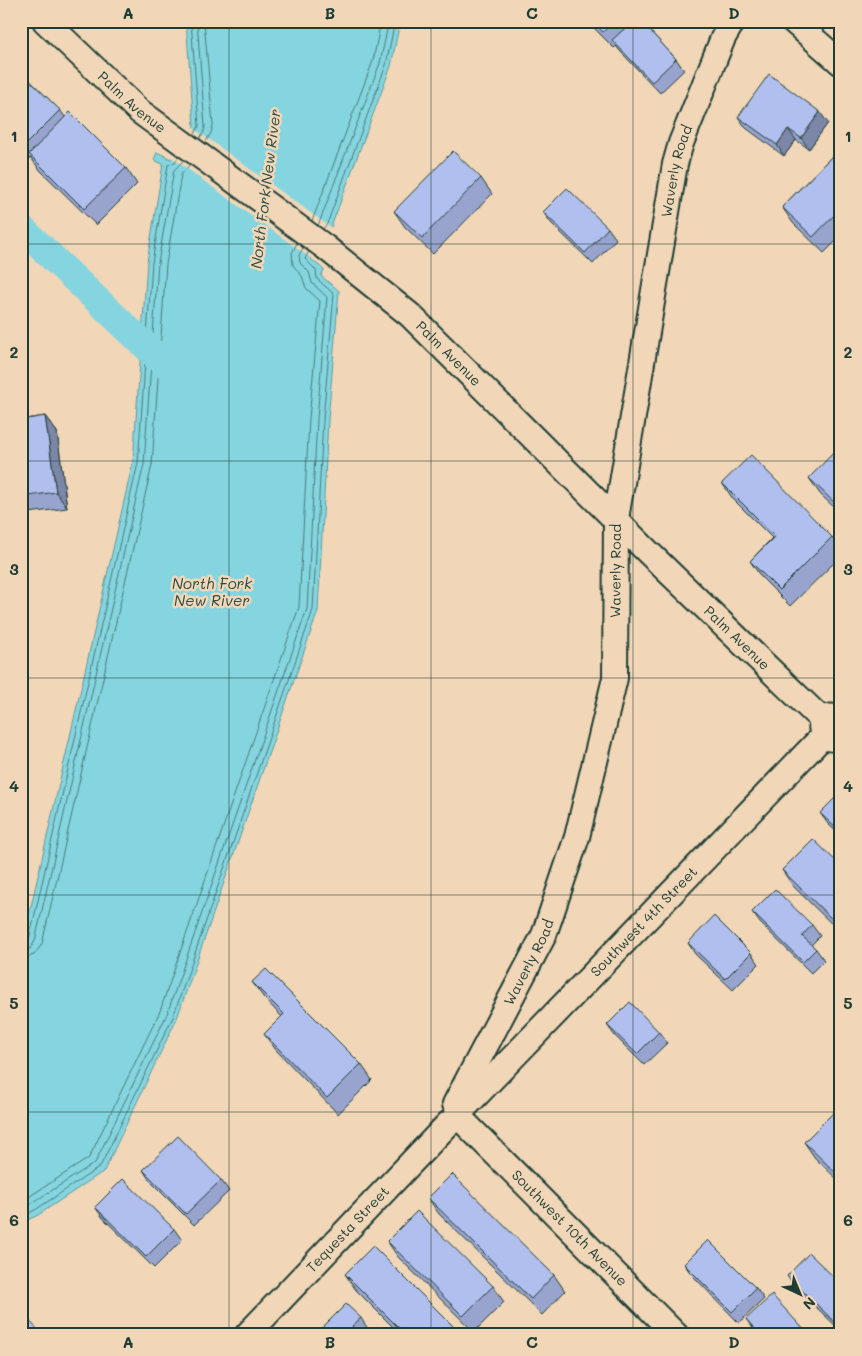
<svg xmlns="http://www.w3.org/2000/svg" width="862" height="1356" font-family="Mali,sans-serif">
	<style>
		.water { fill: #85d5e0; stroke: #5c989b }
		.pier { fill: #f1d7b8 }
		.lines { fill: none; stroke-linecap: round; stroke-linejoin: round }
		.shore { stroke: #487a79; stroke-width: 1 }
		.canal { stroke: #85d5e0; stroke-width: 28 }
		.street-casing { stroke: #1f3d34; stroke-width: 28 }
		.street { stroke: #f1d7b8; stroke-width: 24 }
		.wall { fill: #98a4ce; stroke: #1f3d34 }
		.shaded-wall { fill: #7c86a7; stroke: #1f3d34 }
		.building { fill: #b1bfef; stroke: #1f3d34 }
		.grid { fill: none; stroke: #1f3d34; stroke-width: 1; stroke-opacity: 0.55 }
		.labels { text-anchor: middle; stroke-width: 5; stroke-linejoin: round; paint-order: stroke }
		.street-label { font-size: 14px; fill: #1f3d34; stroke: #f1d7b8 }
		.water-label { font-size: 15px; font-style: italic; fill: #294c45; stroke: #f1d7b8 }
		.neatline { fill: none; stroke: #1f3d34; stroke-width: 2 }
		.grid-label { font-size: 16px; text-anchor: middle; font-weight: bold; fill: #1f3d34 }
	</style>
	<rect width="100%" height="100%" fill="#f1d7b8"/>
	<filter id="ink" filterUnits="userSpaceOnUse"><feTurbulence type="fractalNoise" baseFrequency=".02" numOctaves="2"/><feDisplacementMap in="SourceGraphic" scale="10" xChannelSelector="R" yChannelSelector="G"/><feConvolveMatrix kernelMatrix="1 2 1 2 8 2 1 2 1" color-interpolation-filters="sRGB"/></filter>
	<g filter="url(#ink)">
		<!-- water -->
		<path class="water" d="M186 21H400L391 66 331 227 310 258 324 270 321 276 339 291 328 420 318 611 177 1018 104 1171 38 1215 21 1223V950L133 462 147 262 163 164 154 160 157 152 171 159 194 126Z"/>
		<!-- pier -->
		<path class="pier" d="M192 127 333 229 313 260 171 157Z"/>
		<g class="lines">
			<!-- shore -->
			<path class="shore" d="M191 21 199 126 194 135
				M197 21 205 126 204 132 199 139
				M204 21 213 125 211 133 205 143
				M312 221 373 61 381 21
				M318 226 380 63 389 21
				M323 229 327 224 386 65 395 21
				M21 945 26 944 29 940 138 463 152 263 168 165 175 162 179 156
				M21 951 30 949 35 941 144 464 158 263 174 170 184 160
				M21 959 34 955 42 944 152 465 166 264 181 175 190 164
				M21 1202 89 1158 160 1011 299 607 309 419 320 301 306 288 302 276 293 265 292 253 297 243
				M21 1210 95 1163 167 1014 307 609 317 419 327 297 312 283 309 272 300 263 299 255 303 248
				M21 1217 35 1210 100 1167 173 1017 313 610 323 420 334 294 317 279 316 270 305 259 309 251"/>
			<!-- canal -->
			<path class="canal" d="M21 228 169 368"/>
			<defs>
				<g id="street">
					<path id="s1" d="M45 21 139 111 325 247 410 315 649 553 823 721"/>
					<path d="M793 21 841 63"/>
					<path d="M841 720C827 709 813 726 827 738L834 739 841 735"/>
					<path id="s2" d="M455 1104 544 935 577 837 615 678 616 519 675 164 681 143 723 38 733 21"/>
					<path id="s3" d="M464 1108 824 735"/>
					<path id="s4" d="M463 1121 676 1335"/>
					<path id="s5" d="M247 1335 449 1123"/>
				</g>
			</defs>
			<!-- street casing -->
			<use href="#street" class="street-casing"/>
			<!-- street -->
			<use href="#street" class="street"/>
		</g>
		<!-- wall -->
		<path class="wall" d="M587 21H641L676 59 684 70 660 93 620 51 616 46 614 48Z
			M21 72 60 110 65 117 126 168 137 184 96 225 40 170 31 158 30 159 21 151Z
			M738 117 828 123 809 149 796 140 784 156 746 128Z
			M841 147V236L824 253 793 223 782 207Z
			M481 178 492 194 433 254 405 227 394 211Z
			M543 212 608 228 616 239 593 264 551 223Z
			M21 404 25 412 21 414Z
			M45 416 57 432 67 508 21 514V420Z
			M841 451V514L820 494 809 478Z
			M722 483 832 537 841 550V556L790 606 761 577 750 561 772 538 733 499Z
			M841 792V836L828 824 820 813Z
			M841 866V933L793 886 782 870Z
			M752 912 812 925 820 936 811 945 816 949 824 960 811 973 760 923Z
			M688 943 751 953 759 964 733 990 695 954Z
			M252 982 361 1064 372 1080 338 1114 276 1050 264 1034 282 1017 264 998Z
			M607 1025 659 1032 667 1043 644 1065 615 1036Z
			M841 1113V1183L815 1158 804 1142Z
			M143 1170 221 1180 229 1191 194 1225 150 1181Z
			M428 1198 554 1275 565 1291 542 1315 439 1214Z
			M95 1207 174 1229 182 1240 154 1268 103 1218Z
			M387 1241 493 1286 504 1302 474 1332 398 1257Z
			M684 1264 756 1288 764 1299 739 1323 692 1275Z
			M345 1274 462 1335H401L356 1290Z
			M787 1276 841 1284V1331L795 1287Z
			M361 1318 368 1329 362 1335H315Z
			M746 1319 809 1335H758Z
			M39 1331 42 1335H21Z"/>
		<!-- shaded-wall -->
		<path class="shaded-wall" d="M820 112 828 123 809 149 801 138Z
			M788 129 796 140 784 156 777 145Z
			M45 416 57 432 67 508 56 492Z"/>
		<!-- building -->
		<path class="building" d="M592 21H614L603 32Z
			M633 21H641L676 59 652 82 612 40Z
			M21 72 60 110 22 148H21Z
			M769 74 820 112 801 138 788 129 777 145 738 117Z
			M70 112 126 168 84 209 29 154Z
			M841 147V208L813 237 782 207Z
			M453 151 481 178 422 238 394 211Z
			M567 188 608 228 585 253 543 212Z
			M45 416 56 492 21 497V420Z
			M838 448 841 451V509L809 478Z
			M751 455 832 537 779 590 750 561 775 536 722 483Z
			M841 792V833L820 813Z
			M813 839 841 866V928L782 870Z
			M775 889 812 925 802 936 816 949 803 962 752 912Z
			M714 916 751 953 725 979 688 943Z
			M266 969 361 1064 327 1098 264 1034 284 1014 252 982Z
			M630 1002 659 1032 637 1054 607 1025Z
			M837 1109 841 1113V1178L804 1142Z
			M178 1136 221 1180 186 1214 143 1170Z
			M452 1174 554 1275 531 1299 428 1198Z
			M123 1179 174 1229 146 1257 95 1207Z
			M417 1211 493 1286 463 1316 387 1241Z
			M708 1240 756 1288 732 1312 684 1264Z
			M373 1246 462 1335H406L345 1274Z
			M809 1253 841 1284V1328L787 1276Z
			M772 1295 809 1335H760L746 1319Z
			M346 1304 361 1318 352 1326 361 1335H315Z
			M21 1312 39 1331 35 1335H21Z"/>
	</g>
	<!-- grid -->
	<path class="grid" d="M229 21V1335M431 21V1335M633 21V1335M21 244H841M21 461H841M21 678H841M21 895H841M21 1112H841"/>
	<g class="labels">
		<!-- street labels -->
		<g class="street-label">
			<text dy="5" stroke="none"><textPath href="#s1" startOffset="119">Palm Avenue</textPath></text>
			<text dy="5" stroke="none"><textPath href="#s2" startOffset="970">Waverly Road</textPath></text>
			<text dy="5" stroke="none"><textPath href="#s1" startOffset="524">Palm Avenue</textPath></text>
			<text dy="5" stroke="none"><textPath href="#s2" startOffset="565">Waverly Road</textPath></text>
			<text dy="5" stroke="none"><textPath href="#s1" startOffset="929">Palm Avenue</textPath></text>
			<text dy="5" stroke="none"><textPath href="#s3" startOffset="259">Southwest 4th Street</textPath></text>
			<text dy="5" stroke="none"><textPath href="#s2" startOffset="160">Waverly Road</textPath></text>
			<text dy="5" stroke="none"><textPath href="#s4" startOffset="151">Southwest 10th Avenue</textPath></text>
			<text dy="5" stroke="none"><textPath href="#s5" startOffset="146">Tequesta Street</textPath></text>
		</g>
		<!-- water labels -->
		<g class="water-label">
			<text transform="translate(266 189) rotate(-83)" y="5">North Fork New River</text>
			<text x="212" y="589">North Fork<tspan x="212" dy="17">New River</tspan></text>
		</g>
	</g>
	<!-- margin -->
	<rect width="862" height="1356" fill="none" stroke="#f1d7b8" stroke-width="55"/>
	<!-- north arrow -->
	<g transform="translate(800 1294) rotate(136)" stroke="#f1d7b8" stroke-width="4" paint-order="stroke">
	<path d="M0-4L9 19L0 12L-9 19Z" fill="#1f3d34"/>
	<text y="-8" font-size="14" font-weight="bold" text-anchor="middle" fill="#1f3d34">N</text>
	</g>
	<rect x="28" y="28" width="806" height="1300" class="neatline"/>
	<g class="grid-label">
		<text x="128" y="19">A</text>
		<text x="330" y="19">B</text>
		<text x="532" y="19">C</text>
		<text x="734" y="19">D</text>
		<text x="14" y="142">1</text>
		<text x="848" y="142">1</text>
		<text x="14" y="358">2</text>
		<text x="848" y="358">2</text>
		<text x="14" y="575">3</text>
		<text x="848" y="575">3</text>
		<text x="14" y="792">4</text>
		<text x="848" y="792">4</text>
		<text x="14" y="1009">5</text>
		<text x="848" y="1009">5</text>
		<text x="14" y="1226">6</text>
		<text x="848" y="1226">6</text>
		<text x="128" y="1348">A</text>
		<text x="330" y="1348">B</text>
		<text x="532" y="1348">C</text>
		<text x="734" y="1348">D</text>
	</g>
</svg>
